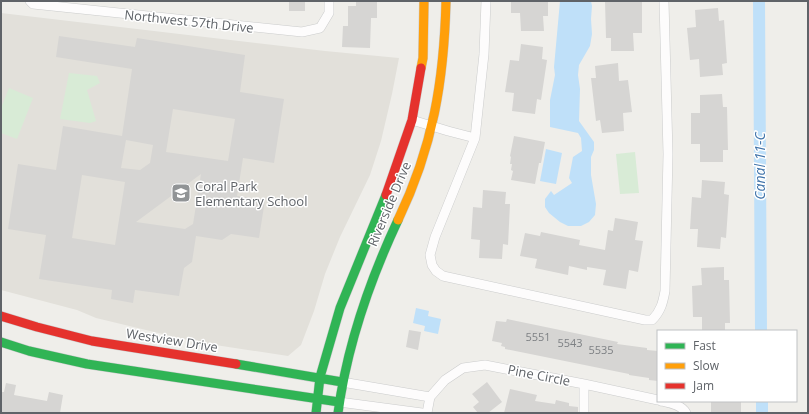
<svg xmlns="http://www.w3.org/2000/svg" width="809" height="414" font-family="'Open Sans',sans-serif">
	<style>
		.education { fill: #e2e0da }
		.green { fill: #d8ebd6 }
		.water { fill: #bfe0f9 }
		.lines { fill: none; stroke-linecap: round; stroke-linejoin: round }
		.canal { stroke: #bfe0f9; stroke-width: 12 }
		.building { fill: #d6d5d3; fill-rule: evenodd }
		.street-casing { stroke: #cbcccc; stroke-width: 10 }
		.fast-casing { stroke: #cacacb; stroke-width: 10 }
		.slow-casing { stroke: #cacacb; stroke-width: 10 }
		.jam-casing { stroke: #cacacb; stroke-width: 10 }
		.street { stroke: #fdfcfc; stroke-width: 9 }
		.fast { stroke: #30b455; stroke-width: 9 }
		.slow { stroke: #ff9f0a; stroke-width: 9 }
		.jam { stroke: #e5322d; stroke-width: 9 }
		.labels { text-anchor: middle; stroke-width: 3; stroke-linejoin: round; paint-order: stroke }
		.number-label { font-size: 11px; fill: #7e8184 }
		.street-label { font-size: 13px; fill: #5f6368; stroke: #fff }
		.poi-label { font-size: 13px; fill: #5f6368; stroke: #fff; text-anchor: start }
		.water-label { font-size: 14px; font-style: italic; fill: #4174aa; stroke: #fff }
	</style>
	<rect width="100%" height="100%" fill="#efeeea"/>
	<!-- education -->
	<path class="education" d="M1 13 325 51 399 58 392 94 381 141 370 175 340 237 325 274 314 311 301 345 288 356 196 342 96 318 77 310 1 290Z"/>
	<!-- green -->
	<path class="green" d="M69 73 97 76 100 83 87 90 96 121 90 123 60 119Z
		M9 88 33 98 17 139 1 133V108Z
		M635 152 639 193 620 194 616 154Z"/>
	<!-- water -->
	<path class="water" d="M560 1H591L592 6 591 19 592 34 590 46 579 65 578 75 580 89 579 121 594 142V150L591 157V175L596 204 595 215 589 222 581 226H568L560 222 549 213 545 207V199L551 191 554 195 572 183 569 178 573 157 582 151 581 138 578 133 550 127V100L555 75 554 67Z
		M546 149 562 153 556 184 540 181Z
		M416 308 429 311 428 316 441 319 438 334 424 331 425 326 413 323Z"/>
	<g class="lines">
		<!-- canal -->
		<path class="canal" d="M759 1 761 331
			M762 401V413"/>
	</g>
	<!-- building -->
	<path class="building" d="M289 1H305V11H289Z
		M356 1H377V18H371L370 48 342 47 343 26H348V6H356Z
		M511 1H548V16H543L544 31H521L520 13H511Z
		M605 1H642V33H633L634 51H611V38H606Z
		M718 8 719 21 724 20 727 63 722 64 723 75 700 77 699 59 690 60 687 28 696 27 695 10Z
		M59 36 135 47 137 38 245 55 240 92 284 99 274 163 243 158 237 196 265 200 259 238 231 234 222 240 196 236 192 262 184 268 179 296 135 290 133 303 111 299 112 290 39 279 46 235 8 229 18 164 56 170 63 126 122 136 132 69 56 57ZM173 109 235 119 228 161 166 152ZM126 140 153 145 150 163 140 170 121 168ZM201 174 193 224 185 229 136 222ZM82 175 125 182 115 245 72 238Z
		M521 44 543 47 542 59 547 60 541 100 537 99 535 114 512 111 514 93 505 92 510 60 519 61Z
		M618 63 619 81 628 80 632 112 623 113 624 131 602 133 600 120 596 121 591 78H596L595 66Z
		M722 94 723 107H727L728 150H723V162H700V144H691V113H700V95Z
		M514 136 545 142 541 163H539L535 184 511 180 513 171 511 170 512 164H510L511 157 510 156Z
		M702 180 725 182 724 194 729 195 726 238 721 237 720 249 697 247 698 229H690L692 197 701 198Z
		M483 190 506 192 505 204H510L508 245 503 244 502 259 479 258 480 240 471 239 473 207 482 208Z
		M615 218 638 222 635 240 643 241 638 272 629 270 626 289 603 285 606 270 587 267V270L569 266 568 275 535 268 537 259 520 256 525 233 540 236 541 232 580 240 579 245 605 250 608 230 613 231Z
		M724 267V280H729L730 323H725V331H702V317H693L692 286 702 285 701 268Z
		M507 319 618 342 617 344 647 348V350L658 351V381L649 380V378L629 375V374L505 349V347L501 346 502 343 492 341 496 321 506 322Z
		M409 330 421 332 418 350 406 347Z
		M487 382 502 402 488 413H478L473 407 479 402 472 394Z
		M6 383 16 385 14 395 47 401 49 392 63 395 60 413H1V392H4Z
		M510 389 537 395 535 401 555 404 556 400 569 403V406L578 407V413H504Z
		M711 401H741V413H711Z"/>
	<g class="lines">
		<defs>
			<path id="street" d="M30 1 33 4 302 32 320 28 329 13V1
				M486 1 484 54 475 138 435 237 430 255 432 265 436 271 443 276 645 320H652C661 311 663 302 665 291L668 154 664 1
				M412 120 448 131 475 138
				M342 382 430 397
				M584 384V413
				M661 401C670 403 682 405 686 413
				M339 402 422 413
				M427 413 430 397 445 380 463 368 485 365 584 384 658 400"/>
			<path id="fast" d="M1 342 29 351 87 364 339 402
				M236 364 342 382
				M316 413 320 377 340 308 386 195
				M338 413C347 345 369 282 398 220"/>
			<path id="slow" d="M421 68 423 58 424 1
				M398 220C433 147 444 81 446 1"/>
			<path id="jam" d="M386 195 412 120 421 68
				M1 316 37 327 92 341 236 364"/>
		</defs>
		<!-- street casing -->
		<use href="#street" class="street-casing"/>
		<!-- fast casing -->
		<use href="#fast" class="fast-casing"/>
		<!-- slow casing -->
		<use href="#slow" class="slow-casing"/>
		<!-- jam casing -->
		<use href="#jam" class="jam-casing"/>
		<!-- street -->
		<use href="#street" class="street"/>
		<!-- fast -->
		<use href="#fast" class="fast"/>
		<!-- slow -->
		<use href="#slow" class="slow"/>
		<!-- jam -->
		<use href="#jam" class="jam"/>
	</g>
	<!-- icons -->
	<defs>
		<symbol id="school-square" viewBox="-11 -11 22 22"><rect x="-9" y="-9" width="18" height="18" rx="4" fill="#919496" stroke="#fff"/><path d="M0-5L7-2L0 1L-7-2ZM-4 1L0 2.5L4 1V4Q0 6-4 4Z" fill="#fff"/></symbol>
	</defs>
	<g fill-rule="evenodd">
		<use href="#school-square" x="170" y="182" width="22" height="22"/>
	</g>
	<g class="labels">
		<!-- number labels -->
		<g class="number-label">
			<text x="538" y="341">5551</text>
			<text x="570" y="347">5543</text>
			<text x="601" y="354">5535</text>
		</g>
		<!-- street labels -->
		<g class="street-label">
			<text transform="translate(189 21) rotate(6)" y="5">Northwest 57th Drive</text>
			<text transform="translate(389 204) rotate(-67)" y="5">Riverside Drive</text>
			<text transform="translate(172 340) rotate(9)" y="5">Westview Drive</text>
			<text transform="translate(539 375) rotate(11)" y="5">Pine Circle</text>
		</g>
		<!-- poi labels -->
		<g class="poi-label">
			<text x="195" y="191">Coral Park<tspan x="195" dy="15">Elementary School</tspan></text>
		</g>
		<!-- water labels -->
		<g class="water-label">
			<text transform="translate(760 166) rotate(-90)" y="5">Canal 11-C</text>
		</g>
	</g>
	<!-- border -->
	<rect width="809" height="414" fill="none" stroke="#5f6368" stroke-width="4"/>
	<!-- legend -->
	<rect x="657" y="330" width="140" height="72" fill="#ffffff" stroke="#bfc1c3"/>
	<rect x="665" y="343" width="20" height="6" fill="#30b455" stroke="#bfc1c3"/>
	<text x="693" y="350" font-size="12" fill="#5f6368">Fast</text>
	<rect x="665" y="363" width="20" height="6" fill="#ff9f0a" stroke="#bfc1c3"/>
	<text x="693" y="370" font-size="12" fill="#5f6368">Slow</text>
	<rect x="665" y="383" width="20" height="6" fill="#e5322d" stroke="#bfc1c3"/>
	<text x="693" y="390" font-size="12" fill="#5f6368">Jam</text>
</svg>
